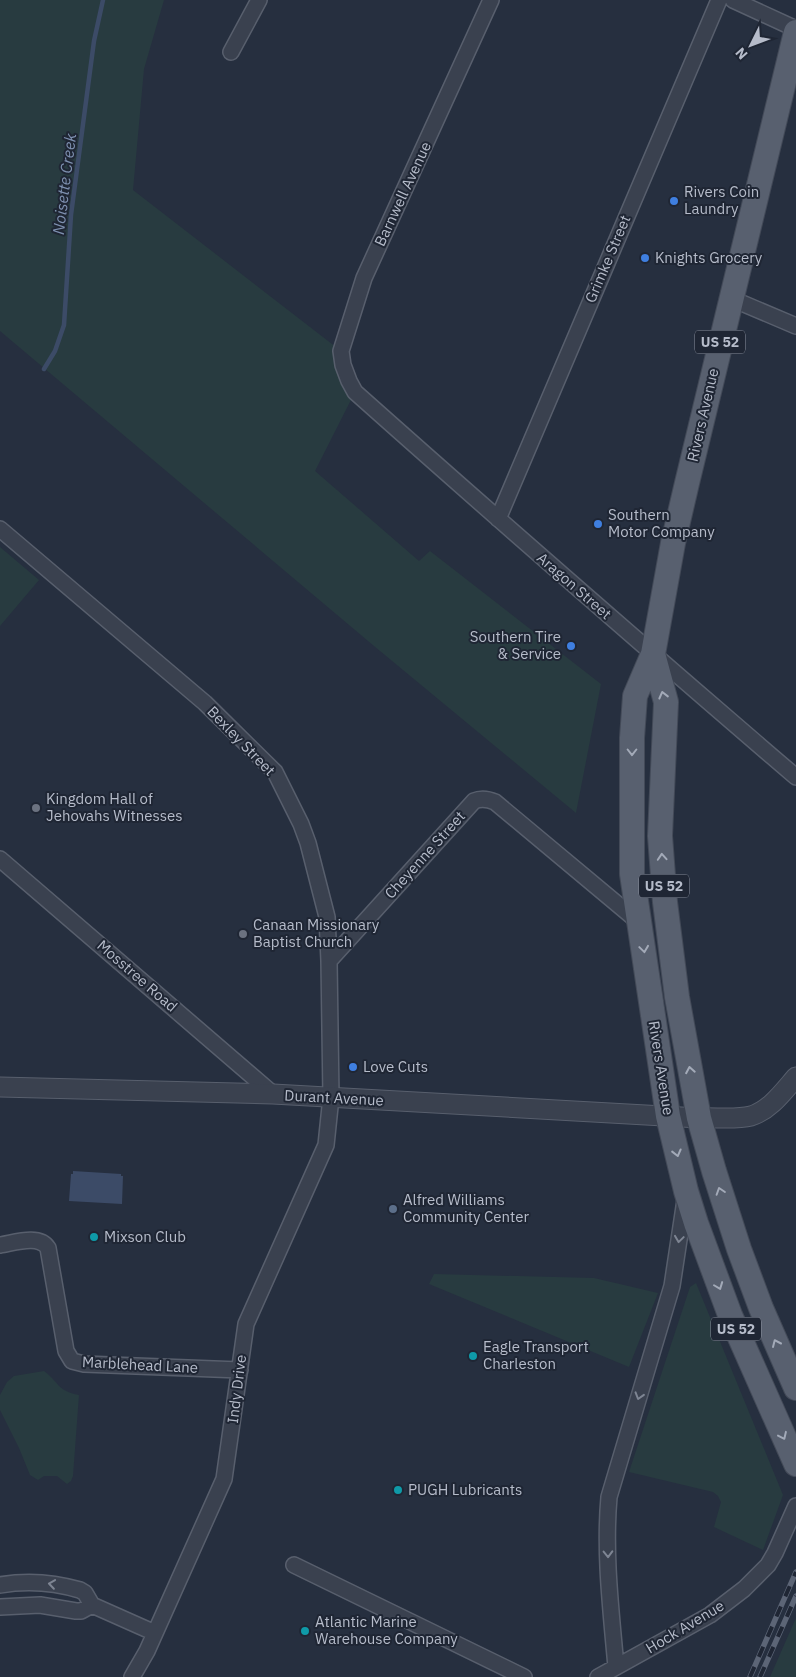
<svg xmlns="http://www.w3.org/2000/svg" width="796" height="1677" font-family="'IBM Plex Sans',sans-serif">
	<style>
		.green { fill: #283b40 }
		.water { fill: #3c4b67 }
		.lines { fill: none; stroke-linecap: round; stroke-linejoin: round }
		.stream { stroke: #3c4b67; stroke-width: 4.5 }
		.minor-casing { stroke: #585f6d; stroke-width: 18 }
		.tertiary-casing { stroke: #585f6d; stroke-width: 21 }
		.primary-casing { stroke: #434a58; stroke-width: 26 }
		.minor { stroke: #3a414f; stroke-width: 15 }
		.tertiary { stroke: #3a414f; stroke-width: 19 }
		.primary { stroke: #58606f; stroke-width: 24 }
		.rail-casing { stroke: #5c6576; stroke-width: 5.5 }
		.rail { stroke: #1f2634; stroke-width: 4; stroke-dasharray: 11; stroke-linecap: butt }
		.oneway { stroke: #a3aab8 }
		.oneway2 { stroke: #7e8593 }
		.shop-dot { fill: #3f7fe0; stroke: #1f2634; stroke-width: 2 }
		.worship-dot { fill: #6b7280; stroke: #1f2634; stroke-width: 2 }
		.service-dot { fill: #5c6f8a; stroke: #1f2634; stroke-width: 2 }
		.culture-dot { fill: #0f9aa8; stroke: #1f2634; stroke-width: 2 }
		.labels { text-anchor: middle; stroke-width: 4; stroke-linejoin: round; paint-order: stroke }
		.shield { fill: #1f2634; stroke: #898f9d; stroke-width: 1 }
		.shield-label { font-size: 14px; font-weight: bold; fill: #b6bcca }
		.poi-label { font-size: 15px; fill: #b6bcca; stroke: #1f2634; text-anchor: start }
		.street-label { font-size: 15px; fill: #b6bcca; stroke: #1f2634 }
		.water-label { font-size: 16px; font-style: italic; fill: #7e90b0; stroke: #1f2634 }
	</style>
	<rect width="100%" height="100%" fill="#262f3f"/>
	<!-- green -->
	<path class="green" d="M0 0H164L144 69 133 190 341 351 355 392 315 471 419 561 430 551 601 684 576 813 374 646 0 331Z
		M0 547 39 580 0 626Z
		M434 1274 594 1278 658 1293 629 1367 429 1284Z
		M696 1283 783 1495 763 1550 714 1527 721 1502 718 1496 713 1492 629 1472 690 1287Z
		M44 1371C59 1382 57 1391 79 1395L73 1476 71 1481 67 1484 57 1476H44L38 1480 30 1475 19 1448 0 1410V1395L7 1382 14 1376Z
		M796 1618V1677H770Z"/>
	<!-- water -->
	<path class="water" d="M73 1171 121 1174V1176H123L122 1204 69 1201 71 1174H73Z"/>
	<g class="lines">
		<!-- stream -->
		<path class="stream" d="M44 369 55 351 64 325 71 215 94 41 103 0"/>
		<defs>
			<path id="minor" d="M491 0 364 278 341 351 343 365 349 381 355 392C501 522 648 650 796 777
				M733 0 796 29
				M231 52 259 0
				M730 298 796 326
				M498 519 719 0
				M0 529 205 703 275 772 301 824 308 843 327 917 329 961 331 1097 326 1145 246 1324 224 1479 147 1651 132 1677
				M0 859 273 1094
				M329 961 474 801C481 798 488 799 495 802L640 923
				M0 1245C14 1243 39 1234 48 1248L66 1351 72 1361 84 1364 240 1370
				M294 1565 524 1677
				M0 1585C28 1580 53 1582 80 1590L85 1593 92 1605 155 1633
				M0 1607 40 1605 76 1611H81L92 1605
				M616 1667C611 1610 604 1553 609 1497L672 1286 685 1200
				M598 1677 710 1615 744 1589 768 1565 775 1553 796 1506"/>
			<path id="tertiary" d="M0 1087 273 1094 699 1118C715 1117 735 1120 751 1116 770 1110 783 1092 796 1077"/>
			<path id="primary" d="M796 32 687 483 673 543 653 654 635 696 632 738V874L668 1116 686 1191 696 1223 730 1315 796 1464
				M653 654 666 702 660 836 665 902 677 997 699 1118 714 1171 739 1249 761 1308 796 1388"/>
		</defs>
		<!-- minor casing -->
		<use href="#minor" class="minor-casing"/>
		<!-- tertiary casing -->
		<use href="#tertiary" class="tertiary-casing"/>
		<!-- primary casing -->
		<use href="#primary" class="primary-casing"/>
		<!-- minor -->
		<use href="#minor" class="minor"/>
		<!-- tertiary -->
		<use href="#tertiary" class="tertiary"/>
		<!-- primary -->
		<use href="#primary" class="primary"/>
		<defs>
			<path id="rail" d="M750 1677 796 1572
				M760 1677 796 1596"/>
		</defs>
		<!-- rail casing -->
		<use href="#rail" class="rail-casing"/>
		<!-- rail -->
		<use href="#rail" class="rail"/>
	</g>
	<!-- one-way arrows -->
	<defs><path id="oneway-chevron" d="M-2-3.5L2.5 0L-2 3.5" fill="none" stroke-width="1.6" stroke-linecap="round" stroke-linejoin="round" transform="scale(1.25)"/></defs>
	<g class="oneway">
		<use href="#oneway-chevron" transform="translate(663 695) rotate(-104)"/>
		<use href="#oneway-chevron" transform="translate(632 752) rotate(90)"/>
		<use href="#oneway-chevron" transform="translate(662 857) rotate(-94)"/>
		<use href="#oneway-chevron" transform="translate(644 949) rotate(82)"/>
		<use href="#oneway-chevron" transform="translate(690 1070) rotate(-100)"/>
		<use href="#oneway-chevron" transform="translate(677 1153) rotate(76)"/>
		<use href="#oneway-chevron" transform="translate(720 1191) rotate(-108)"/>
		<use href="#oneway-chevron" transform="translate(719 1286) rotate(69)"/>
		<use href="#oneway-chevron" transform="translate(776 1343) rotate(-114)"/>
		<use href="#oneway-chevron" transform="translate(783 1436) rotate(65)"/>
	</g>
	<g class="oneway2">
		<use href="#oneway-chevron" transform="translate(679 1239) rotate(98)"/>
		<use href="#oneway-chevron" transform="translate(639 1396) rotate(107)"/>
		<use href="#oneway-chevron" transform="translate(608 1554) rotate(89)"/>
		<use href="#oneway-chevron" transform="translate(52 1584) rotate(-172)"/>
	</g>
	<!-- markers -->
	<g class="shop-dot">
		<circle cx="674" cy="201" r="5"/>
		<circle cx="645" cy="258" r="5"/>
		<circle cx="598" cy="524" r="5"/>
		<circle cx="571" cy="646" r="5"/>
		<circle cx="353" cy="1067" r="5"/>
	</g>
	<g class="worship-dot">
		<circle cx="36" cy="808" r="5"/>
		<circle cx="243" cy="934" r="5"/>
	</g>
	<circle class="service-dot" cx="393" cy="1209" r="5"/>
	<g class="culture-dot">
		<circle cx="94" cy="1237" r="5"/>
		<circle cx="473" cy="1356" r="5"/>
		<circle cx="398" cy="1490" r="5"/>
		<circle cx="305" cy="1631" r="5"/>
	</g>
	<g class="labels">
		<!-- shield labels -->
		<g class="shield">
			<rect x="695" y="330.5" width="50" height="23" rx="4"/>
			<rect x="639" y="874.5" width="50" height="23" rx="4"/>
			<rect x="711" y="1317.5" width="50" height="23" rx="4"/>
		</g>
		<g class="shield-label">
			<text x="720" y="347">US 52</text>
			<text x="664" y="891">US 52</text>
			<text x="736" y="1334">US 52</text>
		</g>
		<!-- poi labels -->
		<g class="poi-label">
			<text x="684" y="197">Rivers Coin<tspan x="684" dy="17">Laundry</tspan></text>
			<text x="655" y="263">Knights Grocery</text>
			<text x="608" y="520">Southern<tspan x="608" dy="17">Motor Company</tspan></text>
			<text x="561" y="642" text-anchor="end">Southern Tire<tspan x="561" dy="17">&amp; Service</tspan></text>
			<text x="46" y="804">Kingdom Hall of<tspan x="46" dy="17">Jehovahs Witnesses</tspan></text>
			<text x="253" y="930">Canaan Missionary<tspan x="253" dy="17">Baptist Church</tspan></text>
			<text x="363" y="1072">Love Cuts</text>
			<text x="403" y="1205">Alfred Williams<tspan x="403" dy="17">Community Center</tspan></text>
			<text x="104" y="1242">Mixson Club</text>
			<text x="483" y="1352">Eagle Transport<tspan x="483" dy="17">Charleston</tspan></text>
			<text x="408" y="1495">PUGH Lubricants</text>
			<text x="315" y="1627">Atlantic Marine<tspan x="315" dy="17">Warehouse Company</tspan></text>
		</g>
		<!-- street labels -->
		<g class="street-label">
			<text transform="translate(403 194) rotate(-65)" y="5">Barnwell Avenue</text>
			<text transform="translate(608 259) rotate(-67)" y="5">Grimke Street</text>
			<text transform="translate(703 415) rotate(-77)" y="5">Rivers Avenue</text>
			<text transform="translate(574 586) rotate(41)" y="5">Aragon Street</text>
			<text transform="translate(241 741) rotate(46)" y="5">Bexley Street</text>
			<text transform="translate(425 855) rotate(-48)" y="5">Cheyenne Street</text>
			<text transform="translate(137 976) rotate(41)" y="5">Mosstree Road</text>
			<text transform="translate(661 1068) rotate(81)" y="5">Rivers Avenue</text>
			<text transform="translate(334 1098) rotate(3)" y="5">Durant Avenue</text>
			<text transform="translate(140 1365) rotate(3)" y="5">Marblehead Lane</text>
			<text transform="translate(237 1389) rotate(-83)" y="5">Indy Drive</text>
			<text transform="translate(685 1627) rotate(-31)" y="5">Hock Avenue</text>
		</g>
		<!-- water labels -->
		<g class="water-label">
			<text transform="translate(64 184) rotate(-83)" y="6">Noisette Creek</text>
		</g>
	</g>
	<!-- north arrow -->
	<g transform="translate(751 45) rotate(228)" stroke="#1f2634" stroke-width="4" paint-order="stroke">
	<path d="M0-4L9 19L0 12L-9 19Z" fill="#b6bcca"/>
	<text y="-8" font-size="14" font-weight="bold" text-anchor="middle" fill="#b6bcca">N</text>
	</g>
</svg>
